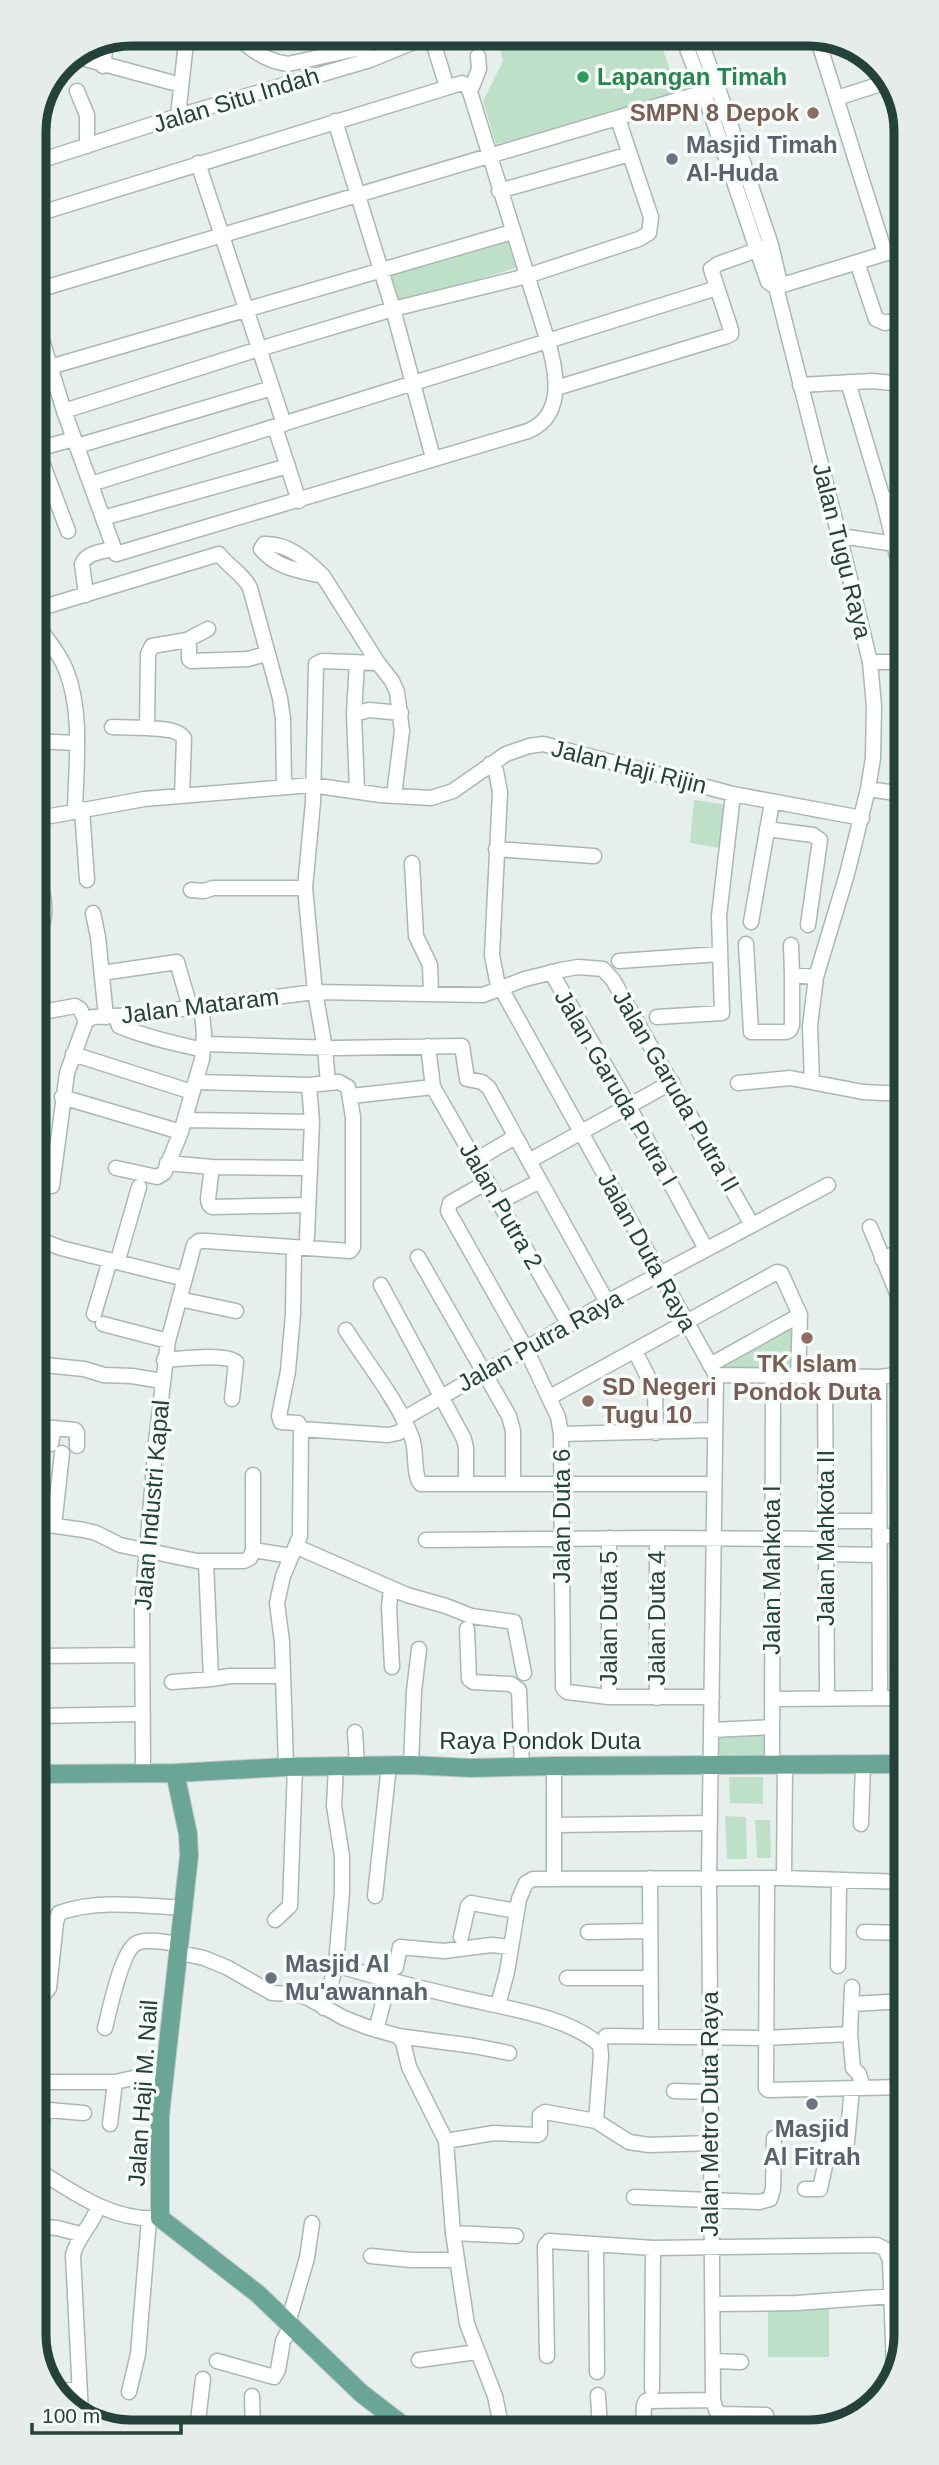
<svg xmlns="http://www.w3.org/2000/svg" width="939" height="2465" font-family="Arial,sans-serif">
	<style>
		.green { fill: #bfe0c8 }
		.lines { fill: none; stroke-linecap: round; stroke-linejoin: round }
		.minor-casing { stroke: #a8b8b2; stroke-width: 17 }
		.major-casing { stroke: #c2cac8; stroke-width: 20 }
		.minor { stroke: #fff; stroke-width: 14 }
		.major { stroke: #6aa596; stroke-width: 18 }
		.leisure-dot { fill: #2e9e5b; stroke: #f7fbf9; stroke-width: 2.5 }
		.education-dot { fill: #8d6e63; stroke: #f7fbf9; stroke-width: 2.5 }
		.worship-dot { fill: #6b7280; stroke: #f7fbf9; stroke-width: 2.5 }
		.labels { text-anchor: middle; stroke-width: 7; stroke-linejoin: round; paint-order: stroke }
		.leisure-label { font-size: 24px; font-weight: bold; fill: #27864d; stroke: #f7fbf9; text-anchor: start }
		.street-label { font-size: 24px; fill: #24423a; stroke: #f7fbf9 }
		.education-label { font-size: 24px; font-weight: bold; fill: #785e54; stroke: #f7fbf9; text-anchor: end }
		.worship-label { font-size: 24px; font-weight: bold; fill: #5b616d; stroke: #f7fbf9; text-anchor: start }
		.rim { fill: none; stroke: #24423a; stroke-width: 9 }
	</style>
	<rect width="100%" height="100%" fill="#e6efeb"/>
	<!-- green -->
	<path class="green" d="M496 33H657L678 93 618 117 496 144 483 101 503 61Z
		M507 238 516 268 397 303 388 272Z
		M694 800 736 806 731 850 690 843Z
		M796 1326 795 1377 718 1371Z
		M766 1734 764 1759 716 1761V1735Z
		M729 1777H763V1804L730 1803Z
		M725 1816 746 1817 747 1859H727Z
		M755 1820H770L771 1858H757Z
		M829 2306V2357H768V2308Z"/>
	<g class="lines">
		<defs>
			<path id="minor" d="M236 33C250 51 266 61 288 64L356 49 366 53 370 60
				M681 33 704 93 768 282 776 287
				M697 33 718 88 771 245 779 279 776 287 851 583 870 662 874 706 873 758 868 789 847 874 816 977 810 1026 812 1082
				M816 34 885 253
				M433 42 447 87
				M74 56 181 85
				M103 66 106 43
				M77 91 87 115V146
				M470 92 479 69 478 56
				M837 98 887 82
				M178 116 187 33
				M335 121 393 309 433 458
				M33 163 178 116 370 60 436 33
				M198 163 284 424
				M499 191 630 154
				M34 215 462 83 467 86 470 92 548 342C557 372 565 416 528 431L116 554 64 411 34 314
				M857 262 876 319 885 323 903 318
				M776 287 903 248
				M34 291 718 88
				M50 367 512 232
				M848 382 883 499 903 580
				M800 385 872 381 903 384
				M556 388 727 336 731 334V330L711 269 718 264 771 245
				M64 411 259 349 393 309 527 276 639 239 649 233 651 217 618 119
				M275 427 299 501
				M34 441 68 531
				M77 446 272 388
				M37 449 74 439
				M91 484 717 288
				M883 499H903
				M103 518 288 466
				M840 536 902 545
				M323 576C301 571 276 568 261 549L264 544C288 543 307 560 323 576L378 663 392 681 397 692 402 731 394 796
				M86 595 82 564C87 552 102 552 113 549
				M34 610 219 554C228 566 245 576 250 588L280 698 283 719 284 787
				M34 620C44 637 59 651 66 670 83 712 76 766 75 810
				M189 639V659L191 661 248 659 266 654
				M870 662H903
				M354 714 369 710 401 713
				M112 727 147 728
				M34 741 76 743
				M490 764 496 771 500 792 492 955 497 981 716 1375 709 1877 713 2400 716 2410 721 2414 766 2415
				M868 789 903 794
				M357 790 354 714 357 662
				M182 796 184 738C176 728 159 729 147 728L148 654 152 646 187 640 208 629
				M82 809 87 880
				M34 819 144 799 312 785 380 795 431 798 453 791 506 754 529 746 543 744 733 794 862 818
				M767 829 813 835 820 840 808 925
				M496 849 594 856
				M412 863 416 936 430 965 431 994
				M35 870C41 885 48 908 42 924L35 927
				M191 890 204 891 213 888H305
				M93 913 98 937 106 1017
				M751 922 772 802
				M746 944 751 1032H786L790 1030 792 1025V975L816 977
				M791 945 792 975
				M619 961 720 954
				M551 972 628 1105 706 1249
				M102 973 177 962 190 1007
				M35 1009 48 1011 75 1006 80 1009 86 1021
				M116 1016 119 1026C147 1038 175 1043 203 1050
				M657 1017 722 1013 719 916 733 794
				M86 1021 93 1017 134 1015 315 992 483 995 525 979 561 970 578 967 603 969 613 980 752 1225
				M204 1044 335 1048 462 1046 467 1079 482 1082 489 1088 540 1181 499 1202
				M428 1046 433 1087 569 1325
				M73 1054 192 1092
				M35 1076 39 1077 40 1086 35 1107
				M328 1083 325 1048 315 992 305 888 313 802 316 664 322 661 378 663
				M738 1083 790 1078 863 1092 904 1094
				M351 1096 433 1087
				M62 1097 181 1132
				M185 1120 312 1122
				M476 1160 515 1137
				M529 1161 672 1082
				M167 1163 212 1167 309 1168
				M212 1167 208 1199 209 1204 212 1207 308 1205
				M116 1168 157 1177 164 1173 181 1132 202 1059 204 1033 201 1005
				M540 1181 607 1302
				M487 1182 450 1203 448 1211 526 1349 558 1417 561 1434 563 1688 567 1692 609 1697H712
				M52 1186 67 1073 86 1021
				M870 1227 904 1310
				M307 1237 312 1122 309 1085
				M35 1238 61 1248 185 1279
				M418 1257 509 1416 513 1431V1484
				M882 1259 904 1250
				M118 1260 139 1187
				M381 1285 464 1439 466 1448V1484
				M179 1299 236 1311
				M94 1314 110 1260
				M103 1324 168 1341
				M346 1330C368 1365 397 1399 412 1438 417 1451 413 1477 421 1484H714
				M635 1351 655 1391 656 1433
				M164 1360C182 1359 223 1353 236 1362L232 1399
				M35 1364 84 1369 104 1375 132 1376 162 1381
				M710 1365 800 1315
				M716 1375 879 1377 904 1374
				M825 1377 827 1698
				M879 1377 880 1698
				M550 1397 777 1272 781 1273 800 1315 798 1377
				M403 1419 607 1302 828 1185
				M35 1427 54 1428
				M301 1429 388 1435 398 1433 407 1426
				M561 1434 715 1430
				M35 1444H51L54 1428 75 1430 77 1433V1446
				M826 1521H879
				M35 1523 84 1530 96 1533 120 1545 197 1561H244L250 1558 253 1550V1475
				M54 1526 62 1453
				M879 1536H905
				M609 1538V1697
				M657 1538V1698
				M426 1540 657 1538 826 1539
				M297 1547 407 1595 446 1606 471 1616 514 1622 524 1673
				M253 1550 291 1556
				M826 1554 879 1555
				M206 1562 211 1679 230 1676H283
				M391 1588 389 1607 392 1667
				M467 1629 469 1679 473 1682 511 1684 519 1690 522 1767
				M36 1656 141 1655
				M172 1682 211 1679
				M773 1699 905 1698
				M36 1716 142 1714
				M712 1730 772 1727
				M355 1732 357 1765
				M772 1764 773 1376
				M411 1765 414 1691 419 1649
				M554 1766V1878
				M286 1767 282 1642 277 1603 283 1576 300 1536 301 1429 298 1423 281 1422 279 1416 288 1371 293 1314 294 1248
				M143 1772 142 1608 156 1442 168 1341 194 1245 199 1241H206L350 1251 353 1247V1117L348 1087 339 1082 309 1085 196 1082
				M861 1824 863 1764
				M554 1825 710 1823
				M650 1878 651 2037
				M767 1878 766 2088 768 2090 905 2087
				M784 1878 785 1764
				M375 1896 389 1765
				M275 1920 290 1906 295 1767
				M588 1932 649 1931
				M864 1932 905 1933
				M461 1937 468 1906 471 1903 517 1911
				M180 1953 204 1958 228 1968 272 1993 295 1994 308 1998 344 2018 367 2027 398 2036 403 2042 409 2067 446 2141 453 2233 467 2324 495 2396 502 2430
				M336 1965C378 1978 420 1988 463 1998 505 2008 567 2016 600 2045L601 2056 596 2121
				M838 1966 839 1880
				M567 1978H650
				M383 1979 386 1971 396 1967 400 1947 444 1951 491 1945 511 1947
				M36 1993H45L49 1988 56 1922 59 1913C98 1899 145 1906 185 1908
				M852 2004 905 2001
				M498 2005 507 1972 519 1899 526 1883 533 1879 784 1878 905 1882
				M324 2008 336 1965 342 1892V1856L334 1806 336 1766
				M105 2028C109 2012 122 1949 137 1943 149 1938 168 1943 180 1944
				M376 2030 389 1980
				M850 2034 853 2068 859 2074 863 2088
				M398 2036 474 2046 509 2053
				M606 2036 765 2038 850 2034 852 1987
				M36 2082H115L165 2071
				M674 2091 709 2092
				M36 2109 84 2113
				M110 2124 115 2082
				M446 2141 494 2133 538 2135 540 2133V2115L545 2112 596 2121 629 2142 649 2145 711 2143
				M36 2155 44 2111
				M36 2169C73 2192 113 2222 159 2218
				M805 2189H820L829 2147 844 2144 847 2142 852 2088
				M634 2197 759 2202 770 2199 773 2189 774 2138
				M36 2226 57 2228 80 2234
				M453 2233 516 2236
				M596 2245 597 2372
				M371 2256 411 2260H456
				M712 2304 797 2303 892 2296
				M288 2323 307 2258 312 2223
				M547 2356 545 2246 549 2241 653 2248 877 2245 885 2249 890 2260 894 2370
				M419 2360 477 2352
				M217 2361 274 2377 278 2370 283 2341 291 2326
				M713 2361 741 2362
				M652 2389 653 2248
				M57 2391 79 2389
				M129 2392 138 2354 149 2219
				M598 2395 600 2429
				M252 2396 253 2431
				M81 2415 73 2255C78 2234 93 2226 98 2206
				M643 2429 644 2405 646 2401 713 2400
				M199 2431 198 2421 203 2379
				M226 2431H228"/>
			<path id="major" d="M175 1773 188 1834 189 1856 160 2116V2218L258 2294 361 2393 409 2430
				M36 1774 175 1773 286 1767 411 1765 471 1768 554 1766 905 1764"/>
		</defs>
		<!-- minor casing -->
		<use href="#minor" class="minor-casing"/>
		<!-- major casing -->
		<use href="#major" class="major-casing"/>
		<!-- minor -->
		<use href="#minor" class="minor"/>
		<!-- major -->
		<use href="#major" class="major"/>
	</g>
	<!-- markers -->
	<circle class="leisure-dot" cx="583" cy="77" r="7"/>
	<g class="education-dot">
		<circle cx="813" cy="113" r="7"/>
		<circle cx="807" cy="1338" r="7"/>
		<circle cx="588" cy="1401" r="7"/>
	</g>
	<g class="worship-dot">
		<circle cx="672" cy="159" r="7"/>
		<circle cx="271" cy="1978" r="7"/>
		<circle cx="812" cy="2104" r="7"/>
	</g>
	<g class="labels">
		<!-- leisure labels -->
		<g class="leisure-label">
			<text x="597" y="85">Lapangan Timah</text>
		</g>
		<!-- street labels -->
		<g class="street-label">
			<text transform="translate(236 100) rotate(-17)" y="8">Jalan Situ Indah</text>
			<text transform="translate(842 551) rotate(76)" y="8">Jalan Tugu Raya</text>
			<text transform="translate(629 767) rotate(14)" y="8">Jalan Haji Rijin</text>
			<text transform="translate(200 1006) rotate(-7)" y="8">Jalan Mataram</text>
			<text transform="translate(616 1088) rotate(60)" y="8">Jalan Garuda Putra I</text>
			<text transform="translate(676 1091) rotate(60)" y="8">Jalan Garuda Putra II</text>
			<text transform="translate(501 1206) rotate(60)" y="8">Jalan Putra 2</text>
			<text transform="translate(647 1252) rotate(61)" y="8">Jalan Duta Raya</text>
			<text transform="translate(540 1341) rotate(-29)" y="8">Jalan Putra Raya</text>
			<text transform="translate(152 1505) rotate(-85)" y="8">Jalan Industri Kapal</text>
			<text transform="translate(562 1516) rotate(-90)" y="8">Jalan Duta 6</text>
			<text transform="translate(826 1538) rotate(-90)" y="8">Jalan Mahkota II</text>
			<text transform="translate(772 1570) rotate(-90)" y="8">Jalan Mahkota I</text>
			<text transform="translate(609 1618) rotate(-90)" y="8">Jalan Duta 5</text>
			<text transform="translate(657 1618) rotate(-90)" y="8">Jalan Duta 4</text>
			<text x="540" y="1749">Raya Pondok Duta</text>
			<text transform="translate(143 2093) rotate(-86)" y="8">Jalan Haji M. Nail</text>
			<text transform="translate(710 2114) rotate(-90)" y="8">Jalan Metro Duta Raya</text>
		</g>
		<!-- education labels -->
		<g class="education-label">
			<text x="799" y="121">SMPN 8 Depok</text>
			<text x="807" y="1372" text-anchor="middle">TK Islam<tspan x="807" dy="28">Pondok Duta</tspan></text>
			<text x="602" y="1395" text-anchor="start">SD Negeri<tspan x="602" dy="28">Tugu 10</tspan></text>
		</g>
		<!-- worship labels -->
		<g class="worship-label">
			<text x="686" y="153">Masjid Timah<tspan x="686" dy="28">Al-Huda</tspan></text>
			<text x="285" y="1972">Masjid Al<tspan x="285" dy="28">Mu'awannah</tspan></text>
			<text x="812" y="2137" text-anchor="middle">Masjid<tspan x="812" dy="28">Al Fitrah</tspan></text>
		</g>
	</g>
	<!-- crop -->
	<path d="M0 0H939V2465H0ZM131 46H809A85 85 0 0 1 894 131V2335A85 85 0 0 1 809 2420H131A85 85 0 0 1 46 2335V131A85 85 0 0 1 131 46Z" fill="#e6ecea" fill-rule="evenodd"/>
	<path class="rim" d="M131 46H809A85 85 0 0 1 894 131V2335A85 85 0 0 1 809 2420H131A85 85 0 0 1 46 2335V131A85 85 0 0 1 131 46Z"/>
	<!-- scale -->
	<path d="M32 2423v10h149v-10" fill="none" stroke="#24423a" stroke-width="3.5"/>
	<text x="42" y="2423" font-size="21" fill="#24423a" stroke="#f7fbf9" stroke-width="5" paint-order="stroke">100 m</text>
</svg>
